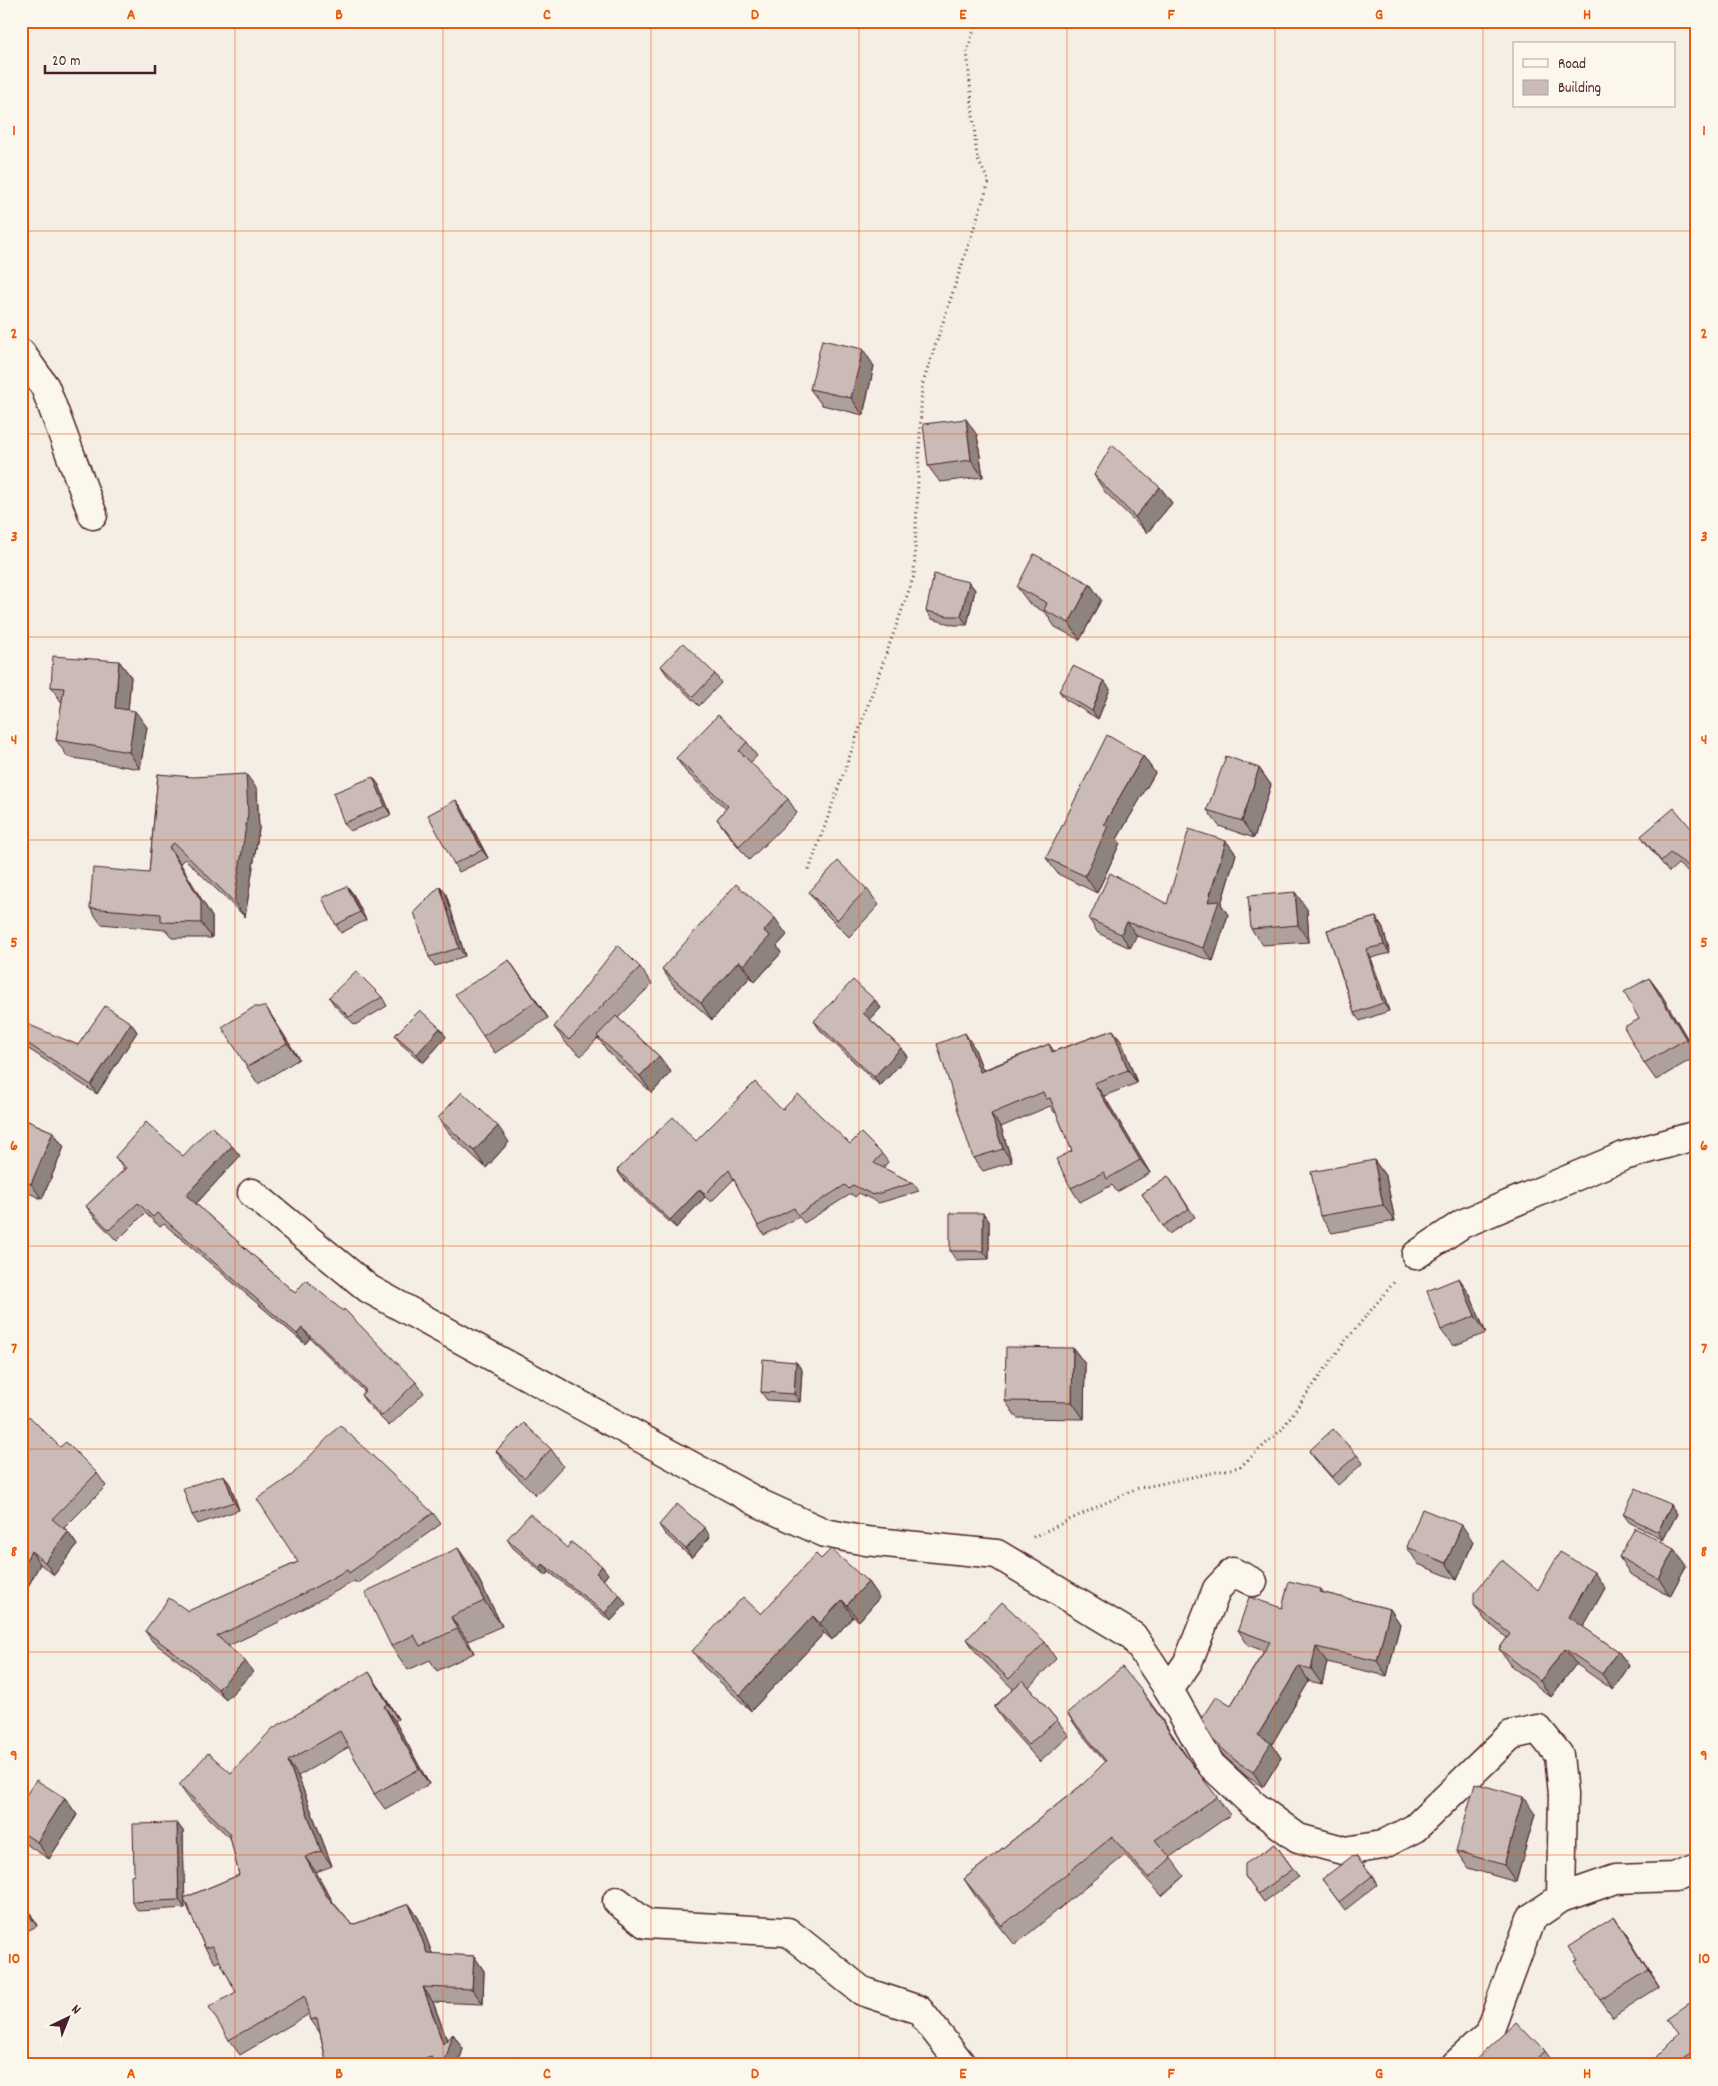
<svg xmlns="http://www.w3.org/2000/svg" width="1718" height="2086" font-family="Dekko,sans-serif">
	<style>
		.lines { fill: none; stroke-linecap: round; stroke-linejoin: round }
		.minor-casing { stroke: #4a1f2b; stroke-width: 31 }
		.path { stroke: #4a1f2b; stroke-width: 3; stroke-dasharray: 1 4; stroke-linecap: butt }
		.minor { stroke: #fbf7ec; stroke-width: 28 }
		.wall { fill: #aea19d; stroke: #4a1f2b }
		.shaded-wall { fill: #8d837f; stroke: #4a1f2b }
		.building { fill: #cabbb6; stroke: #4a1f2b }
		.grid { fill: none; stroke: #e8590c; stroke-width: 1; stroke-opacity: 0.55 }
		.neatline { fill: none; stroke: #e8590c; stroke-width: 2 }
		.grid-label { font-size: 16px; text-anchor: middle; font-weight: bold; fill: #e8590c }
	</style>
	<rect width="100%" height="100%" fill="#f4eee4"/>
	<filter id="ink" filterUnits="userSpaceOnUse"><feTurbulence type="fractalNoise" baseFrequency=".02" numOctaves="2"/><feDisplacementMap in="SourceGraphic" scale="10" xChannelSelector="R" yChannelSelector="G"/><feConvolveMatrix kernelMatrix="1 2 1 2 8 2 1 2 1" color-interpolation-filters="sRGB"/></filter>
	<g filter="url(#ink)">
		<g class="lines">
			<defs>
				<path id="minor" d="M21 353 45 387 93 515
					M252 1193 369 1289 761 1504 825 1533 866 1541 997 1554 1133 1636 1169 1690 1211 1765 1255 1806 1298 1838 1346 1851 1382 1845 1415 1828 1511 1735 1538 1729 1559 1755 1563 1794 1561 1898
					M1416 1255 1462 1224 1624 1156 1697 1135
					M1169 1690 1188 1662 1217 1589 1233 1572 1253 1582
					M617 1901 646 1924 788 1932 862 1991 919 2010 962 2065
					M1455 2065 1488 2035 1531 1918 1561 1898 1616 1879 1675 1877 1697 1868"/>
			</defs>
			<!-- minor casing -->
			<use href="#minor" class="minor-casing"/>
			<!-- path -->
			<path class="path" d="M809 870 914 576 922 386 989 182 977 158 967 51 977 21
				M1033 1537 1135 1489 1240 1467 1281 1430 1343 1344 1395 1281"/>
			<!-- minor -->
			<use href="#minor" class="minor"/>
		</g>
		<!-- wall -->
		<path class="wall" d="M874 366 863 415 822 405 810 389Z
			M977 435 983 477 940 482 928 466Z
			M1094 475 1160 487 1172 503 1147 533 1105 492Z
			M969 582 975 590 967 625H954L932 619 926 611Z
			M1090 584 1101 600 1080 640 1055 627 1046 613 1029 603 1017 587Z
			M119 661 131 677 128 710 147 727 140 769 68 757 56 740 62 703 51 687Z
			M661 666 715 674 721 683 699 706 667 675Z
			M1110 689 1098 719 1065 699 1059 691Z
			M747 742 757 756 750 763 788 799 797 813 749 860 727 833 717 819 726 809 686 772 676 758Z
			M1143 756 1155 773 1117 839 1120 843 1097 893 1058 874 1046 858Z
			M1259 768 1271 785 1254 838 1219 826 1207 810Z
			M158 774 257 789 259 829 245 917 185 859 180 863 212 917V938H172L166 930 101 924 90 908 149 873Z
			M379 785 391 815 350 831 344 823Z
			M456 800 462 808 488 858 459 872 454 864Z
			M1697 833V878L1678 864 1669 872 1649 847 1641 836 1696 834Z
			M1226 841 1236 854 1221 904 1228 915 1213 961 1137 936 1130 948 1098 933 1089 919 1167 904Z
			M347 886 353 894 366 920 341 933 336 925Z
			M440 886 446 894 465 956 435 966 429 957Z
			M867 889 879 905 849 937 820 908 809 892Z
			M1307 909 1309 942 1263 945 1251 929Z
			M1376 917 1382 926 1390 953 1371 958 1389 1011 1360 1021 1354 1013 1327 930Z
			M787 935 777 946 781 953 755 982 750 977 712 1020 674 986 662 969Z
			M640 967 652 984 618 1018 659 1056 671 1072 652 1093 609 1053 598 1038 581 1056 566 1043 554 1027Z
			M520 976 548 1018 495 1053 483 1036Z
			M1649 978 1661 994 1697 1055V1056L1656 1080 1644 1063 1639 1019Z
			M329 997H382L387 1006 355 1025 335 1006Z
			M875 1000 881 1008 870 1019 901 1048 907 1057 880 1086 820 1030 814 1021Z
			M131 1023 137 1032 97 1094 21 1044V1024L78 1045Z
			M277 1024 299 1059 258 1084 247 1067Z
			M440 1028 446 1037 423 1063 401 1044 395 1035Z
			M1113 1030 1122 1043 1137 1083 1104 1096 1150 1173 1117 1192 1112 1185 1080 1202 1071 1188 1072 1151 1056 1112 1055 1113 1050 1106 1001 1127 1012 1162 983 1171 973 1158 974 1047 983 1070 1049 1044 1054 1051Z
			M782 1110 850 1144 882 1154 888 1162 883 1168 913 1183 919 1191 879 1203 859 1193 855 1197 851 1194 804 1223 799 1217 764 1235 758 1226 734 1179 711 1202 705 1197 676 1228 623 1179 617 1170Z
			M21 1118 53 1132 64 1147 42 1199 22 1190 21 1193Z
			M438 1118 509 1142 486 1168 450 1134Z
			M232 1146 240 1156 196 1204 295 1293 416 1382 424 1393 389 1426 368 1405 361 1395 364 1391 310 1338 305 1344 164 1224 160 1227 145 1213 117 1241 94 1217 86 1206 124 1170 115 1157 183 1156Z
			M1374 1160 1386 1177 1395 1221 1332 1233 1320 1216Z
			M1168 1176 1195 1217 1169 1234 1142 1194Z
			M983 1213 989 1221V1259L956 1260 950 1251Z
			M1459 1278 1470 1295 1486 1333 1453 1346 1441 1330Z
			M1073 1348 1085 1364 1084 1419 1017 1418 1005 1401Z
			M796 1362 802 1370 800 1402 767 1400 761 1392Z
			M21 1424 60 1447 97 1473 106 1486 64 1528 68 1532 77 1545 54 1575 40 1564 24 1594 21 1593Z
			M551 1449 563 1466 536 1495 508 1468 496 1451Z
			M1309 1451 1357 1455 1363 1463 1338 1485 1315 1459Z
			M230 1484 239 1510 198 1524 192 1515Z
			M1671 1505 1677 1514 1663 1540 1629 1522 1623 1514Z
			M433 1513 441 1524 357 1584 355 1581 277 1623 228 1646 253 1672 226 1700 199 1676 153 1642 145 1631 298 1562Z
			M659 1525 710 1537 692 1558 665 1534Z
			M507 1539 567 1548 608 1574 603 1580 626 1604 611 1621 549 1572 546 1576 513 1548Z
			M1473 1542 1457 1580 1418 1564 1407 1547Z
			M1674 1549 1686 1566 1670 1596 1630 1574 1619 1557Z
			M821 1559 868 1582 879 1598 859 1621 853 1617 832 1640 824 1633 751 1711 704 1667 692 1651 761 1614Z
			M475 1572 502 1626 468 1641 474 1653 437 1671 430 1660 408 1670 391 1646Z
			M1605 1588 1583 1627 1618 1651 1629 1666 1613 1690 1576 1664 1551 1697 1510 1665 1499 1649 1507 1638 1485 1620 1474 1605 1538 1590Z
			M1321 1589 1324 1593 1390 1609 1400 1624 1387 1676 1327 1662 1322 1684 1309 1681 1272 1744 1281 1758 1263 1787 1246 1776 1223 1755 1213 1740 1231 1705 1264 1651 1248 1645 1238 1630Z
			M967 1639 1045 1642 1056 1659 1029 1687 1057 1720 1069 1736 1040 1762 1005 1723 994 1707 1013 1689 978 1655Z
			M379 1687 398 1719 395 1721 429 1784 385 1809 374 1794 349 1747 298 1776 332 1866 316 1872 333 1902 352 1925 409 1904 419 1919 432 1954 474 1956 484 1971 483 2004 433 2002 447 2040 453 2034 463 2049 458 2065H327L320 2033 311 2020 309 2014 240 2055 229 2040 236 1992 220 1961 215 1963 205 1948 184 1898 185 1908 138 1911 132 1902 134 1874 177 1823 183 1831 184 1898 239 1875 231 1839 190 1800 179 1785 231 1773Z
			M1142 1691 1190 1762 1230 1815 1170 1857 1184 1876 1162 1896 1125 1855 1015 1945 976 1897 964 1879 1083 1784 1105 1762 1080 1732 1067 1713Z
			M65 1798 77 1815 49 1859 21 1841V1803Z
			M1535 1814 1516 1882 1468 1868 1456 1851Z
			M1275 1844 1299 1877 1264 1902 1245 1876Z
			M1372 1876 1377 1885 1345 1910 1322 1879Z
			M21 1895 37 1926 21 1934Z
			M1614 1917 1626 1934 1659 1987 1612 2017 1600 2000 1578 1960Z
			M1697 1998V2065H1653L1679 2034Z
			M1544 2051 1554 2065H1470Z"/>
		<!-- shaded-wall -->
		<path class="shaded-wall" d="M863 349 874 366 863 415 851 398Z
			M966 419 977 435 983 477 971 460Z
			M1160 487 1172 503 1147 533 1135 517Z
			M969 582 975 590 967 625 961 616Z
			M1090 584 1101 600 1080 640 1069 623Z
			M119 661 131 677 127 724 115 708Z
			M1104 681 1110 689 1098 719 1092 711Z
			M135 711 147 727 140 769 129 752Z
			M1143 756 1155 773 1117 839 1120 843 1097 893 1085 876 1104 824Z
			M1259 768 1271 785 1254 838 1242 821Z
			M246 774 257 789 259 829 245 917 234 902Z
			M373 777 379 785 391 815 385 806Z
			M456 800 462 808 488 858 482 850Z
			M1226 841 1236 854 1221 904 1228 915 1213 961 1203 948 1208 902Z
			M169 847 180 863 212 917V938L201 923Z
			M347 886 353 894 366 920 360 912Z
			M440 886 446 894 465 956 459 948Z
			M1295 892 1307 909 1309 942 1298 925Z
			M1376 917 1382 926 1390 953 1384 945Z
			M775 918 787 935 777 946 781 953 755 982 744 965 764 931Z
			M1127 922 1137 936 1130 948 1121 934Z
			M1366 949 1371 958 1389 1011 1383 1003Z
			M509 960 520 976 548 1018 536 1001Z
			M739 961 750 977 712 1020 701 1003Z
			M1649 978 1661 994 1697 1055 1686 1039Z
			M875 1000 881 1008 869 1021 863 1013Z
			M266 1007 277 1024 299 1059 287 1043Z
			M131 1023 137 1032 97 1094 91 1085Z
			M440 1028 446 1037 423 1063 417 1054Z
			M1113 1030 1122 1043 1137 1083 1128 1070Z
			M965 1033 974 1047 989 1085 980 1072Z
			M901 1048 907 1057 880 1086 874 1077Z
			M659 1056 671 1072 652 1093 640 1076Z
			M1094 1083 1104 1096 1150 1173 1140 1160Z
			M991 1114 1001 1127 1012 1162 1003 1149Z
			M498 1126 509 1142 486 1168 474 1151Z
			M53 1132 64 1147 42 1199 31 1184Z
			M232 1146 240 1156 194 1206 186 1195Z
			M1374 1160 1386 1177 1395 1221 1383 1205Z
			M700 1189 705 1197 676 1228 670 1220Z
			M983 1213 989 1221V1259L983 1251Z
			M1459 1278 1470 1295 1486 1333 1475 1316Z
			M302 1328 310 1338 305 1344 297 1334Z
			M1073 1348 1085 1364 1084 1419 1072 1402Z
			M796 1362 802 1370 800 1402 794 1394Z
			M224 1475 230 1484 239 1510 234 1502Z
			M1671 1505 1677 1514 1663 1540 1658 1532Z
			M1462 1525 1473 1542 1457 1580 1446 1563Z
			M705 1528 710 1537 692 1558 686 1549Z
			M68 1532 77 1545 54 1575 45 1562Z
			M458 1548 475 1572 502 1626 484 1601Z
			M1674 1549 1686 1566 1670 1596 1659 1579Z
			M31 1551 40 1564 24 1594 21 1590V1569Z
			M543 1564 549 1572 546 1576 540 1568Z
			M602 1566 608 1574 602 1582 596 1573Z
			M1594 1572 1605 1588 1580 1633 1569 1617Z
			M868 1582 879 1598 859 1621 847 1605Z
			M620 1595 626 1604 611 1621 605 1613Z
			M842 1600 853 1617 832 1640 820 1623Z
			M1390 1609 1400 1624 1387 1676 1377 1661Z
			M813 1616 824 1633 751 1711 740 1695Z
			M451 1617 468 1641 474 1653 457 1629Z
			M1316 1647 1327 1662 1322 1684 1311 1669Z
			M1565 1649 1576 1664 1551 1697 1540 1681Z
			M1618 1651 1629 1666 1613 1690 1602 1674Z
			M245 1661 253 1672 226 1700 218 1689Z
			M1299 1666 1309 1681 1272 1744 1281 1758 1263 1787 1253 1772 1258 1735Z
			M369 1672 379 1687 398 1719 388 1704Z
			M1142 1691 1155 1709 1198 1773 1185 1755Z
			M384 1706 395 1721 429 1784 419 1769Z
			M288 1761 298 1776 332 1866 321 1851Z
			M1523 1797 1535 1814 1516 1882 1504 1865Z
			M65 1798 77 1815 49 1859 37 1842Z
			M177 1823 183 1831 185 1908 179 1900Z
			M305 1857 316 1872 337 1910 326 1895Z
			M21 1895 37 1926 26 1911 21 1901Z
			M409 1904 419 1919 438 1968 427 1953Z
			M1614 1917 1626 1934 1659 1987 1648 1970Z
			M474 1956 484 1971 483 2004 472 1989Z
			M423 1987 433 2002 449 2046 453 2034 463 2049 458 2065H444L443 2044Z"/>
		<!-- building -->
		<path class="building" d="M822 340 863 349 851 398 810 389Z
			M966 419 971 460 928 466 923 424Z
			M1112 445 1160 487 1135 517 1094 475Z
			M1034 554 1090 584 1069 623 1044 610 1047 603 1017 587Z
			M934 574 969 582 961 616H948L926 611Z
			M683 643 715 674 693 697 661 666Z
			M53 656 119 661 115 708 135 711 129 752 56 740 64 688 51 687Z
			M1073 666 1104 681 1092 711 1059 691Z
			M718 715 747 742 739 751 788 799 739 846 717 819 728 806 676 758Z
			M1107 735 1143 756 1104 824 1108 826 1085 876 1046 858Z
			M1226 756 1259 768 1242 821 1207 810Z
			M158 774 193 777 246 774 248 813 234 902 174 843 169 847 201 901V923L161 922V914L90 908 93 868 149 873Z
			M373 777 385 806 344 823 333 793Z
			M456 800 482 850 454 864 428 815Z
			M1674 808 1696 834 1697 833V872L1670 853 1661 861 1641 836Z
			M1189 829 1226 841 1208 902 1219 901 1203 948 1127 922 1121 934 1089 919 1110 873 1167 904Z
			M838 861 867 889 837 920 809 892Z
			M736 884 775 918 764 931 770 936 744 965 739 961 701 1003 662 969Z
			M347 886 360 912 336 925 322 898Z
			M440 886 459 948 429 957 414 912Z
			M1295 892 1298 925 1251 929 1248 896Z
			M1376 917 1384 945 1366 949 1383 1003 1354 1013 1327 930Z
			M618 945 640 967 569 1040 554 1027Z
			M509 960 536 1001 483 1036 455 994Z
			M356 971 382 997 349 1017 329 997Z
			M1649 978 1686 1039 1644 1063 1624 1027 1639 1019 1624 992Z
			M853 980 875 1000 863 1013 901 1048 874 1077 814 1021Z
			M105 1006 131 1023 91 1085 21 1039V1024L22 1022 78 1045Z
			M254 1007H266L287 1043 247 1067 222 1027Z
			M420 1010 440 1028 417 1054 395 1035Z
			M616 1016 659 1056 640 1076 597 1036Z
			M1113 1030 1128 1070 1094 1083 1140 1160 1107 1179 1104 1172 1071 1188 1056 1159 1072 1151 1050 1098 1046 1099 1043 1092 991 1114 1003 1149 973 1158 937 1044 965 1033 980 1072 1049 1044 1052 1052Z
			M755 1082 782 1110 798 1094 850 1144 861 1133 882 1154 874 1163 913 1183 873 1195 853 1185 849 1189 845 1185 798 1215 794 1208 758 1226 729 1170 705 1194 700 1189 670 1220 617 1170 673 1117 696 1141Z
			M462 1092 498 1126 474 1151 438 1118Z
			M21 1118 53 1132 31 1184 21 1179Z
			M146 1122 183 1156 211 1126 232 1146 186 1195 295 1293 306 1280 343 1311 344 1309 416 1382 382 1416 361 1395 366 1390 302 1328 297 1334 157 1213 153 1217 138 1203 109 1230 86 1206 126 1168 115 1157Z
			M1374 1160 1383 1205 1320 1216 1311 1172Z
			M1168 1176 1189 1209 1163 1226 1142 1194Z
			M950 1213H983V1251H950Z
			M1459 1278 1475 1316 1441 1330 1427 1291Z
			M1006 1347 1073 1348 1072 1402 1005 1401Z
			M763 1359 796 1362 794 1394 761 1392Z
			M29 1416 60 1447 66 1442 97 1473 52 1519 68 1532 45 1562 31 1551 21 1569V1424Z
			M524 1423 551 1449 524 1478 496 1451Z
			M340 1425 433 1513 349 1573 347 1570 269 1612 217 1636 245 1661 218 1689 191 1665 145 1631 169 1598 188 1611 298 1562 257 1499 292 1475Z
			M1333 1429 1357 1455 1332 1477 1309 1451Z
			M224 1475 234 1502 192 1515 183 1488Z
			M1636 1488 1671 1505 1658 1532 1623 1514Z
			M677 1504 705 1528 686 1549 659 1525Z
			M1422 1509 1462 1525 1446 1563 1407 1547Z
			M530 1514 567 1548 571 1542 602 1566 596 1573 620 1595 605 1613 543 1564 540 1568 507 1539Z
			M1635 1528 1674 1549 1659 1579 1619 1557Z
			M458 1548 484 1601 451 1617 457 1629 420 1646 414 1635 391 1646 365 1592Z
			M831 1549 868 1582 847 1605 842 1600 820 1623 813 1616 740 1695 692 1651 743 1597 761 1614 816 1554 821 1559Z
			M1560 1552 1594 1572 1569 1617 1618 1651 1602 1674 1565 1649 1540 1681 1499 1649 1510 1634 1474 1605V1593L1502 1560 1538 1590Z
			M1289 1581 1321 1589 1320 1592 1390 1609 1377 1661 1316 1647 1311 1669 1299 1666 1258 1735 1271 1743 1253 1772 1236 1761 1213 1740 1201 1719 1216 1696 1231 1705 1270 1642 1238 1630 1249 1597 1282 1608Z
			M1002 1602 1045 1642 1009 1679 967 1639Z
			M1122 1667 1142 1691 1185 1755 1217 1797 1155 1840 1171 1858 1149 1878 1112 1837 1002 1926 964 1879 1083 1784 1106 1761 1067 1713Z
			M369 1672 388 1704 384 1706 419 1769 374 1794 340 1731 288 1761 321 1851 305 1857 326 1895 352 1925 409 1904 427 1953 474 1956 472 1989 423 1987 443 2044 453 2034 444 2065H426L432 2057 400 2065H327L317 2018 311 2020 305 1996 229 2040 209 2007 236 1992 212 1946 205 1948 184 1898 239 1875 229 1832 179 1785 208 1753 231 1773 273 1728Z
			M1023 1680 1057 1720 1028 1745 994 1707Z
			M36 1780 65 1798 37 1842 21 1832V1803Z
			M1475 1783 1523 1797 1504 1865 1456 1851Z
			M177 1823 179 1900 132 1902 131 1875 134 1874 133 1824Z
			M1275 1844 1293 1869 1258 1894 1245 1876V1864Z
			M1356 1856 1372 1876 1339 1902 1322 1879 1351 1857Z
			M21 1901 26 1911 21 1914Z
			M1614 1917 1648 1970 1600 2000 1575 1961 1578 1960 1569 1946Z
			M1697 1998V2047L1671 2065H1653L1651 2062 1679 2034 1668 2018Z
			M1516 2022 1544 2051 1530 2065H1470Z
			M516 2056 536 2065H514Z"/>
	</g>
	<!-- grid -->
	<path class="grid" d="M235 21V2065M443 21V2065M651 21V2065M859 21V2065M1067 21V2065M1275 21V2065M1483 21V2065M21 231H1697M21 434H1697M21 637H1697M21 840H1697M21 1043H1697M21 1246H1697M21 1449H1697M21 1652H1697M21 1855H1697"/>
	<!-- margin -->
	<rect width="1718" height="2086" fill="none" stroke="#fbf7ec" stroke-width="55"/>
	<!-- legend -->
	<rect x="1513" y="42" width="162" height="65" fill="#fbf7ec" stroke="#b4a19f"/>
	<rect x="1523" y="59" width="25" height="8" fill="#fbf7ec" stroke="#b4a19f"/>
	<text x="1558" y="68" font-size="15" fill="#4a1f2b">Road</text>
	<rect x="1523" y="80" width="25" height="15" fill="#cabbb6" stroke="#b4a19f"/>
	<text x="1558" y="92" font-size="15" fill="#4a1f2b">Building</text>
	<!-- north arrow -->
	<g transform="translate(68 2018) rotate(43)" stroke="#fbf7ec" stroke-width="4" paint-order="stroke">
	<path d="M0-4L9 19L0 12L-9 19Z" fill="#4a1f2b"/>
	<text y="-8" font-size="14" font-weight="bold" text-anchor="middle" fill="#4a1f2b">N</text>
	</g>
	<!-- scale -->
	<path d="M45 65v8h110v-8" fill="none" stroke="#4a1f2b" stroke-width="2.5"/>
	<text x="52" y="65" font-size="15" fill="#4a1f2b" stroke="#fbf7ec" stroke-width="4" paint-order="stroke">20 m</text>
	<rect x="28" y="28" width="1662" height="2030" class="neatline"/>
	<g class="grid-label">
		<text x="131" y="19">A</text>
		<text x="339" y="19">B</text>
		<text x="547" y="19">C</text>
		<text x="755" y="19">D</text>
		<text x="963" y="19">E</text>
		<text x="1171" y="19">F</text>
		<text x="1379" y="19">G</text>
		<text x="1587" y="19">H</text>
		<text x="14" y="135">1</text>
		<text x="1704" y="135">1</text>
		<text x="14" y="338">2</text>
		<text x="1704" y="338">2</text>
		<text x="14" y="541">3</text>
		<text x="1704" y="541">3</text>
		<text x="14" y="744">4</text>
		<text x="1704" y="744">4</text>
		<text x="14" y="947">5</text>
		<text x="1704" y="947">5</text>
		<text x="14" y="1150">6</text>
		<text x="1704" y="1150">6</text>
		<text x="14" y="1353">7</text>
		<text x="1704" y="1353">7</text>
		<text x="14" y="1556">8</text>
		<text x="1704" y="1556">8</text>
		<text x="14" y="1760">9</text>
		<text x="1704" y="1760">9</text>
		<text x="14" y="1963">10</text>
		<text x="1704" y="1963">10</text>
		<text x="131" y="2078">A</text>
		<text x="339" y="2078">B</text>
		<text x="547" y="2078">C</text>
		<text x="755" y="2078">D</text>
		<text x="963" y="2078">E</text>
		<text x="1171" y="2078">F</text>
		<text x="1379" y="2078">G</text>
		<text x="1587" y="2078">H</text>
	</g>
</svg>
